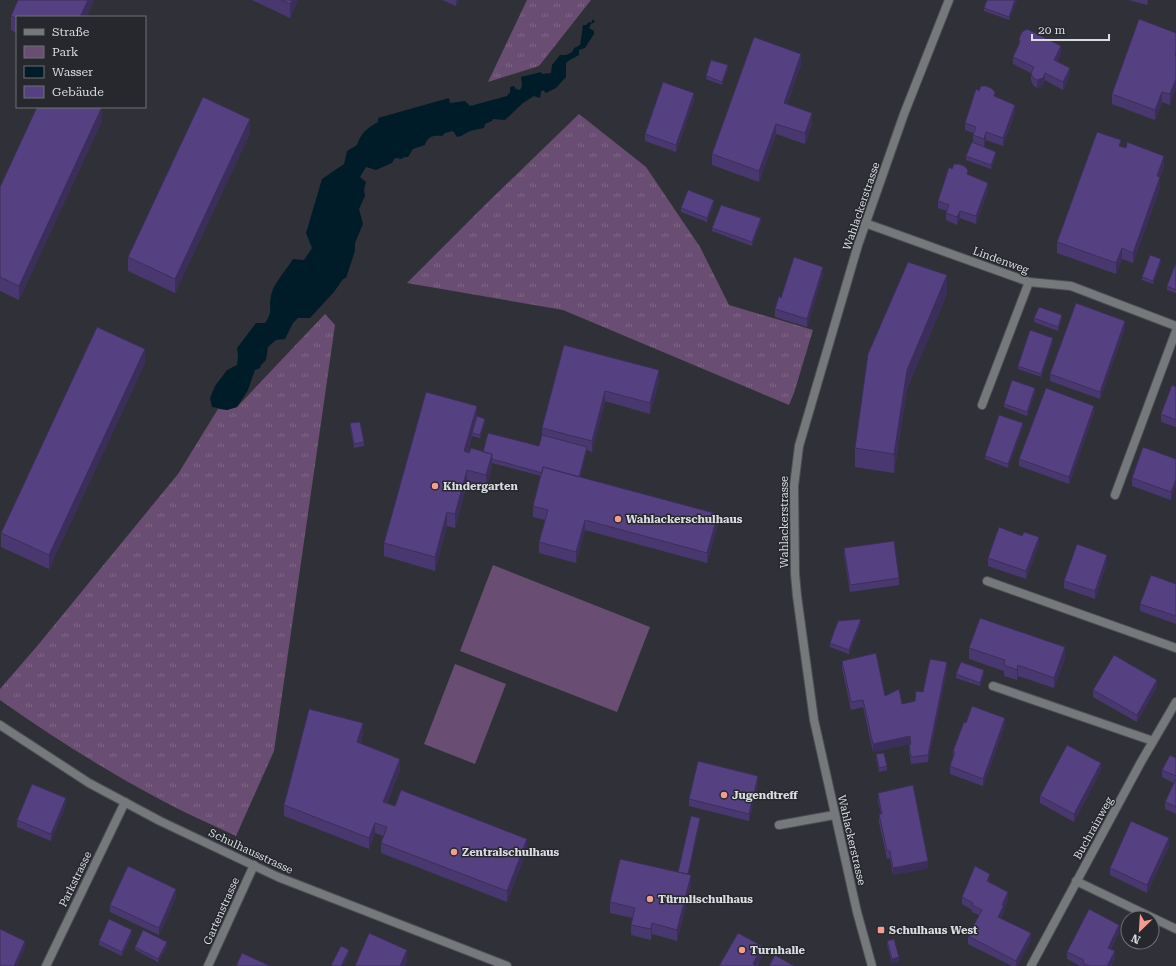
<svg xmlns="http://www.w3.org/2000/svg" width="1176" height="966" font-family="'Roboto Serif',serif">
	<style>
		.grass { fill: url(#grass-tufts) }
		.park { fill: #6a4d72 }
		.water { fill: #001c28 }
		.lines { fill: none; stroke-linecap: round; stroke-linejoin: round }
		.service-casing { stroke: #4f5056; stroke-width: 10 }
		.minor-casing { stroke: #4f5056; stroke-width: 10 }
		.tertiary-casing { stroke: #4f5056; stroke-width: 10 }
		.service { stroke: #76797c; stroke-width: 8 }
		.minor { stroke: #76797c; stroke-width: 8 }
		.tertiary { stroke: #76797c; stroke-width: 8 }
		.wall { fill: #49386f }
		.shaded-wall { fill: #3c2e5a }
		.building { fill: #554181; stroke: #3c2e5a }
		.poi-dot { fill: #f59c92; stroke: #26282e; stroke-width: 1.5 }
		.labels { text-anchor: middle; stroke-width: 3; stroke-linejoin: round; paint-order: stroke }
		.street-label { font-size: 11px; fill: #dadce0; stroke: #26282e }
		.poi-label { font-size: 11px; font-weight: bold; fill: #dadce0; stroke: #26282e; text-anchor: start }
	</style>
	<defs>
		<pattern id="grass-tufts" width="24" height="20" patternUnits="userSpaceOnUse"><rect width="24" height="20" fill="#6a4d72"/><path d="M3 7l-1-3M5 7V3M7 7l1-3M15 17l-1-3M17 17v-4M19 17l1-3" fill="none" stroke="#7f6686"/></pattern>
	</defs>
	<rect width="100%" height="100%" fill="#303138"/>
	<!-- grass -->
	<path class="grass" d="M527 0H591L539 66 488 82Z
		M579 114 646 167 700 247 729 305 813 330 794 393 789 405 563 310 407 283 488 202Z
		M325 314 335 325 274 751 236 836C211 824 185 813 161 800 105 770 52 737 0 700V689L38 645 178 474 218 409 227 410 237 407Z"/>
	<!-- park -->
	<path class="park" d="M493 565 650 627 617 712 460 651Z
		M455 664 506 684 475 764 424 744Z"/>
	<!-- water -->
	<path class="water" d="M593 19 595 22 591 24 589 28 594 31V34L585 48 579 50V55C574 58 570 59 566 63V77L556 88 546 93 543 90 541 92 540 98 534 96 523 103 505 120 493 119 492 121 485 124 484 128 470 131 461 136 457 137 453 131 445 133 442 136C433 135 428 136 425 145L413 149 408 157H404L402 159 395 158 392 163 376 170 366 167 360 177 366 182 364 190 365 196 359 209 363 224 355 243V251L346 278 343 279 334 292 310 318H298L293 323 285 339 276 340 268 347 266 360 261 365 260 368 255 370 248 390 237 407 227 410 212 407 210 398 215 386 227 370 237 365 238 356 237 348 256 323H265C274 310 268 308 271 296 273 284 287 269 293 259L304 260 312 248 306 233 322 179 344 164 347 151 357 145C361 133 367 128 378 122V118L449 98 450 103 465 101 470 106 507 96 510 92V87L514 86 516 89 520 90 522 86 521 77 541 72 542 74 551 73 552 65 560 55H566L572 52 574 48 580 45C581 39 582 32 583 25H586L589 22 591 23Z"/>
	<g class="lines">
		<defs>
			<path id="service" d="M982 405 1029 282
				M1115 495 1176 331
				M987 581 1176 648
				M993 686 1153 741
				M779 825 834 815"/>
			<path id="minor" d="M865 223 1029 282 1071 286 1176 326
				M1076 881 1176 929
				M46 966 125 802
				M208 966 254 865
				M1031 966 1141 762 1176 702"/>
			<path id="tertiary" d="M0 725 89 783 160 821 278 877 507 966
				M872 966 857 912 814 720 797 596 795 574 794 486 799 446 858 245 904 114 949 0"/>
		</defs>
		<!-- service casing -->
		<use href="#service" class="service-casing"/>
		<!-- minor casing -->
		<use href="#minor" class="minor-casing"/>
		<!-- tertiary casing -->
		<use href="#tertiary" class="tertiary-casing"/>
		<!-- service -->
		<use href="#service" class="service"/>
		<!-- minor -->
		<use href="#minor" class="minor"/>
		<!-- tertiary -->
		<use href="#tertiary" class="tertiary"/>
	</g>
	<!-- wall -->
	<path class="wall" d="M18 0H94L87 17H17V33L11 30V16Z
		M252 0H298L290 18Z
		M442 0H459L456 6Z
		M987 0H1017L1009 20 984 11V8Z
		M1128 0H1148L1147 5Z
		M1176 33 1170 105 1162 102 1155 120 1112 104V94Z
		M1019 39 1061 53 1057 62 1070 75 1063 90 1045 80 1043 85 1037 88 1033 85 1031 80V73L1013 64V57L1019 44Z
		M801 65 787 104 812 124 805 144 776 134 759 182 712 165V154Z
		M728 69 722 85 706 79V76Z
		M995 96 1015 112 1003 146 986 140 984 147 973 142V133L965 130V123Z
		M694 100 676 152 645 141V134Z
		M102 121 19 300 0 291V187Z
		M250 133 175 293 128 271V257Z
		M1121 146 1164 166 1160 177V188L1133 263 1122 259 1116 274 1057 253V242Z
		M996 155 991 169 966 160V156Z
		M968 174 988 190 976 224 960 218 957 225 946 220V213L947 211 938 208V201Z
		M714 204 707 222 681 212V208Z
		M761 222 752 246 712 231V228Z
		M1161 263 1153 284 1142 280V277Z
		M1176 265V293L1167 290V286Z
		M823 274 807 327 775 317V309Z
		M947 294 907 389 894 473 855 467V448Z
		M1034 318H1062L1058 331 1034 322Z
		M1125 328 1100 399 1050 381V374Z
		M1053 342 1041 377 1018 369V366Z
		M564 345 659 381 650 414 605 401 592 452 587 450 580 477 718 524 707 563 585 530 576 563 539 553V542L545 520 533 517V506L541 476 492 463V468L486 489 467 484 455 528 447 526 435 571 384 556V543L477 416 485 422 480 438 472 436 468 452 539 446 542 435V428Z
		M145 363 49 569 1 547V533Z
		M1176 387V427L1161 422V414Z
		M1035 392 1027 416 1004 407V404Z
		M1094 413 1069 484 1019 466V459Z
		M350 423 364 442V446L354 448 350 427Z
		M1023 427 1008 468 985 459V456Z
		M1176 459 1171 500 1132 486V478Z
		M1039 544 1026 579 988 566V558Z
		M844 548 899 578V585L850 592 844 555Z
		M1107 562 1095 599 1064 588V581Z
		M1176 584V624L1140 611V604Z
		M861 623 849 654 830 647V643Z
		M969 648 1065 658 1054 688 1018 676 1017 680 1004 676V671L969 659Z
		M842 661 885 696 902 704 915 701 947 669 928 762 911 764 909 752V745L910 744 873 752 863 707 851 710 842 668Z
		M956 674H984L980 686 956 678Z
		M1157 687 1137 722 1093 697V690Z
		M966 723 1005 725 983 786 950 774V766L953 756V751Z
		M363 734 360 744 400 770 387 803 527 850 507 902 381 853V843L383 836 375 833 369 849 284 816V805Z
		M876 754 887 766V770L879 772 876 758Z
		M1176 758V814L1165 809V802L1174 783 1162 777V770Z
		M1101 770 1074 822 1040 803V796Z
		M758 783 749 821 689 806V799Z
		M878 793 928 868 893 875 890 858 887 859 879 822V814H881L878 800Z
		M66 805 51 841 17 827V820Z
		M700 822 688 875 691 886 677 941 652 934 651 940 631 935V925L633 918 610 913V902L678 872Z
		M1169 846 1147 893 1110 875V868Z
		M990 881V883L1008 899 1004 909V913L1001 918 1031 940 1017 966H1012L968 944V936L979 915 972 912V910L962 904V897Z
		M176 897 159 935 110 912V905Z
		M1119 932 1111 949 1115 959 1111 966H1080L1067 959V952Z
		M132 934 122 956 99 945V941Z
		M887 941 899 961 892 963 887 945Z
		M167 946 158 962 135 950V947Z"/>
	<!-- shaded-wall -->
	<path class="shaded-wall" d="M88 0H94L87 17H80Z
		M292 0H298L290 18V4Z
		M456 0H459L456 6Z
		M1015 0H1017L1009 20V17Z
		M1061 46V53L1054 68V60Z
		M801 54V65L784 114V103Z
		M728 65V69L722 85V82Z
		M1070 68V75L1063 90V82Z
		M1045 73V80L1043 85 1037 88V80Z
		M1176 79V89L1170 105V94Z
		M1162 92V102L1155 120V110Z
		M694 93V100L676 152V145Z
		M1015 105V112L1003 146V138Z
		M102 107V121L19 300V286Z
		M812 113V124L805 144V133Z
		M250 119V133L175 293V279Z
		M776 124V134L759 182V171Z
		M986 132V140L984 147V139Z
		M996 152V155L991 169V165Z
		M1164 156V166L1160 177V188L1133 263V253L1157 176Z
		M988 183V190L976 224V216Z
		M714 200V204L707 222V218Z
		M960 211V218L957 225V217Z
		M761 218V222L752 246V242Z
		M1122 248V259L1116 274V263Z
		M1161 259V263L1153 284V281Z
		M823 267V274L807 327V319Z
		M947 275V294L907 389 894 473V454L907 370Z
		M1062 315V318L1058 331V327Z
		M1125 321V328L1100 399V392Z
		M1053 338V342L1041 377V374Z
		M145 349V363L49 569V555Z
		M659 370V381L650 414V403Z
		M1035 388V392L1027 416V412Z
		M605 391V401L592 452V441Z
		M477 406V420L472 433V436L464 465V451Z
		M1094 406V413L1069 484V477Z
		M485 419V422L480 438V435Z
		M1023 423V427L1008 468V464Z
		M587 447V450L578 487V483Z
		M492 454V468L486 489V475Z
		M467 470V484L455 528V514Z
		M1176 479V486L1171 500V492Z
		M447 512V526L435 571V557Z
		M718 514V524L707 563V553Z
		M585 520V530L576 563V552Z
		M1039 537V544L1026 579V571Z
		M1107 555V562L1095 599V591Z
		M861 619V623L849 654V650Z
		M1065 647V658L1054 688V678Z
		M947 662V669L928 762V755Z
		M1018 665V676L1017 680V670Z
		M984 670V674L980 686V683Z
		M1157 680V687L1137 722V715Z
		M1005 718V725L983 786V779Z
		M363 723V734L357 753V742Z
		M910 736V744L873 752V744Z
		M400 759V770L383 812V802Z
		M1101 763V770L1074 822V814Z
		M758 776V783L749 821V814Z
		M66 798V805L51 841V834Z
		M700 818V822L688 878V874Z
		M375 823V833L369 849V838Z
		M1169 838V846L1147 893V885Z
		M527 839V850L507 902V891Z
		M928 861V868L893 875V868Z
		M990 874V881L987 889V881Z
		M691 875V886L677 941V930Z
		M176 889V897L159 935V928Z
		M1008 892V899L1004 909V913L998 924V917L1002 905Z
		M652 923V934L651 940V929Z
		M1119 925V932L1108 955V948Z
		M132 930V934L122 956V952Z
		M1031 933V940L1017 966H1016V961Z
		M25 941V948L17 966H14Z
		M167 942V946L158 962V959Z
		M762 946V957L758 966H753V964Z
		M349 950V954L343 966H341Z
		M407 950V961L405 966H400Z
		M1115 951V959L1111 966H1107Z
		M899 957V961L892 963V959Z"/>
	<!-- building -->
	<path class="building" d="M18 0H88L80 17H17V19L11 16Z
		M281 0H292L290 4Z
		M987 0H1015L1009 17 984 8Z
		M1139 19 1176 33V52L1175 55H1176V79L1170 94 1162 92 1155 110 1112 94Z
		M1027 29 1061 46 1054 60 1070 68 1063 82 1045 73 1043 78 1037 80 1033 78 1031 73 1034 67 1013 57 1020 42 1019 39 1022 32Z
		M754 37 801 54 784 103 812 113 805 133 776 124 759 171 712 154Z
		M711 60 728 65 722 82 706 76Z
		M663 82 694 93 676 145 645 134Z
		M981 86H986L991 88 995 92 994 96 1015 105 1003 138 986 132 984 139 973 135 976 127 965 123 976 89 979 91Z
		M203 97 250 119 175 279 128 257Z
		M37 107H102L19 286 0 277V187Z
		M1097 132 1121 140 1119 146 1126 148 1127 142 1164 156 1157 176 1160 177 1133 253 1122 248 1116 263 1057 242Z
		M972 142 996 152 991 165 966 156Z
		M954 164H959L964 166 968 170 967 174 988 183 976 216 960 211 957 217 946 213 949 205 938 201 949 167 952 169Z
		M688 190 714 200 707 218 681 208Z
		M721 205 761 218 752 242 712 228Z
		M1150 255 1161 259 1153 281 1142 277Z
		M794 257 823 267 807 319 775 309 779 296 781 298Z
		M908 262 947 275 907 370 894 454 855 448 868 354Z
		M1175 265H1176V290L1167 286Z
		M1076 303 1125 321 1100 392 1050 374Z
		M1039 307 1062 315 1058 327 1034 318Z
		M97 327 145 349 49 555 1 533Z
		M1030 330 1053 338 1041 374 1018 366Z
		M564 345 659 370 650 403 605 391 592 441 542 428Z
		M1012 380 1035 388 1027 412 1004 404Z
		M1172 385 1176 387V420L1161 414Z
		M1046 388 1094 406 1069 477 1019 459Z
		M426 392 477 406 464 451 469 453 471 448 492 454 486 475 467 470 455 514 447 512 435 557 384 543Z
		M999 415 1023 423 1008 464 985 456Z
		M477 416 485 419 480 435 472 433Z
		M360 422 364 442 354 444 350 423Z
		M488 433 539 446 542 435 587 447 579 477 543 467 542 473 492 459V454L483 452Z
		M1143 447 1176 459V479L1171 492 1132 478Z
		M543 467 718 514 707 553 585 520 576 552 539 542 548 510 533 506Z
		M999 527 1022 536 1024 532 1039 537 1026 571 988 558Z
		M894 541 899 578 850 585 844 548Z
		M1077 544 1107 555 1095 591 1064 581Z
		M1151 575 1176 584V616L1140 604Z
		M980 618 1065 647 1054 678 1018 665 1017 670 1004 665 1005 660 969 648Z
		M861 619 849 650 830 643 838 621Z
		M876 653 885 696 899 689 902 704 915 701 916 691 923 692 930 659 947 662 928 755 911 757 909 745 911 744 910 736 873 744 863 700 851 702 842 661Z
		M1114 655 1157 680 1137 715 1093 690Z
		M961 662 984 670 980 683 956 674Z
		M972 706 1005 718 983 779 950 766 955 752 953 751 964 722 966 723Z
		M309 709 363 723 357 742 400 759 383 802 395 806 401 790 527 839 507 891 381 843 387 827 375 823 369 838 284 805Z
		M1067 745 1101 763 1074 814 1040 796Z
		M884 753 887 766 879 768 876 754Z
		M1170 755 1176 758V776L1162 770Z
		M698 761 758 776 749 814 689 799Z
		M1176 779V807L1165 802Z
		M32 784 66 798 51 834 17 820Z
		M913 785 928 861 893 868 890 851H887L879 814H882L878 793Z
		M691 816 700 818 688 874 678 872Z
		M1131 821 1169 838 1147 885 1110 868Z
		M620 859 691 875 677 930 652 923 651 929 631 925 635 908 610 902Z
		M128 866 176 889 159 928 110 905Z
		M975 866 990 874 987 881 1008 892 1002 905H1004L998 917 1031 933 1016 961 968 936 982 910 972 905 973 903 962 897Z
		M1089 909 1119 925 1108 948 1115 951 1107 966H1089L1083 963 1084 960 1067 952Z
		M109 919 132 930 122 952 99 941Z
		M0 929 25 941 14 966H0Z
		M143 930 167 942 158 959 135 947Z
		M369 933 407 950 400 966H355Z
		M738 933 762 946 753 964 756 966H719Z
		M894 939 899 957 892 959 887 941Z
		M341 946 349 950 341 966H333L331 965Z
		M242 953 270 966H236Z
		M775 955 794 966H769Z"/>
	<!-- markers -->
	<g class="poi-dot">
		<circle cx="435" cy="486" r="4"/>
		<circle cx="618" cy="519" r="4"/>
		<circle cx="724" cy="795" r="4"/>
		<circle cx="454" cy="852" r="4"/>
		<circle cx="650" cy="899" r="4"/>
		<rect x="877" y="926" width="8" height="8" rx="2"/>
		<circle cx="742" cy="950" r="4"/>
	</g>
	<g class="labels">
		<!-- street labels -->
		<g class="street-label">
			<text transform="translate(861 206) rotate(-71)" y="4">Wahlackerstrasse</text>
			<text transform="translate(1001 260) rotate(20)" y="4">Lindenweg</text>
			<text transform="translate(784 522) rotate(-90)" y="4">Wahlackerstrasse</text>
			<text transform="translate(1093 828) rotate(-61)" y="4">Buchrainweg</text>
			<text transform="translate(852 840) rotate(77)" y="4">Wahlackerstrasse</text>
			<text transform="translate(251 851) rotate(25)" y="4">Schulhausstrasse</text>
			<text transform="translate(75 879) rotate(-64)" y="4">Parkstrasse</text>
			<text transform="translate(221 911) rotate(-66)" y="4">Gartenstrasse</text>
		</g>
		<!-- poi labels -->
		<g class="poi-label">
			<text x="443" y="490">Kindergarten</text>
			<text x="626" y="523">Wahlackerschulhaus</text>
			<text x="732" y="799">Jugendtreff</text>
			<text x="462" y="856">Zentralschulhaus</text>
			<text x="658" y="903">Türmlischulhaus</text>
			<text x="889" y="934">Schulhaus West</text>
			<text x="750" y="954">Turnhalle</text>
		</g>
	</g>
	<!-- legend -->
	<rect x="16" y="16" width="130" height="92" fill="#26282e" stroke="#6e7075"/>
	<rect x="24" y="29" width="20" height="6" fill="#76797c" stroke="#6e7075"/>
	<text x="52" y="36" font-size="12" fill="#dadce0">Straße</text>
	<rect x="24" y="46" width="20" height="12" fill="#6a4d72" stroke="#6e7075"/>
	<text x="52" y="56" font-size="12" fill="#dadce0">Park</text>
	<rect x="24" y="66" width="20" height="12" fill="#001c28" stroke="#6e7075"/>
	<text x="52" y="76" font-size="12" fill="#dadce0">Wasser</text>
	<rect x="24" y="86" width="20" height="12" fill="#554181" stroke="#6e7075"/>
	<text x="52" y="96" font-size="12" fill="#dadce0">Gebäude</text>
	<!-- north arrow -->
	<g transform="translate(1140 930) rotate(205)"><circle r="19" fill="#26282e" stroke="#6e7075"/>
	<path d="M0-3L7 15L0 10L-7 15Z" fill="#f59c92"/>
	<text y="-6" font-size="11" font-weight="bold" text-anchor="middle" fill="#dadce0">N</text>
	</g>
	<!-- scale -->
	<path d="M1032 34v6h77v-6" fill="none" stroke="#dadce0" stroke-width="2"/>
	<text x="1038" y="34" font-size="12" fill="#dadce0" stroke="#26282e" stroke-width="3" paint-order="stroke">20 m</text>
</svg>
